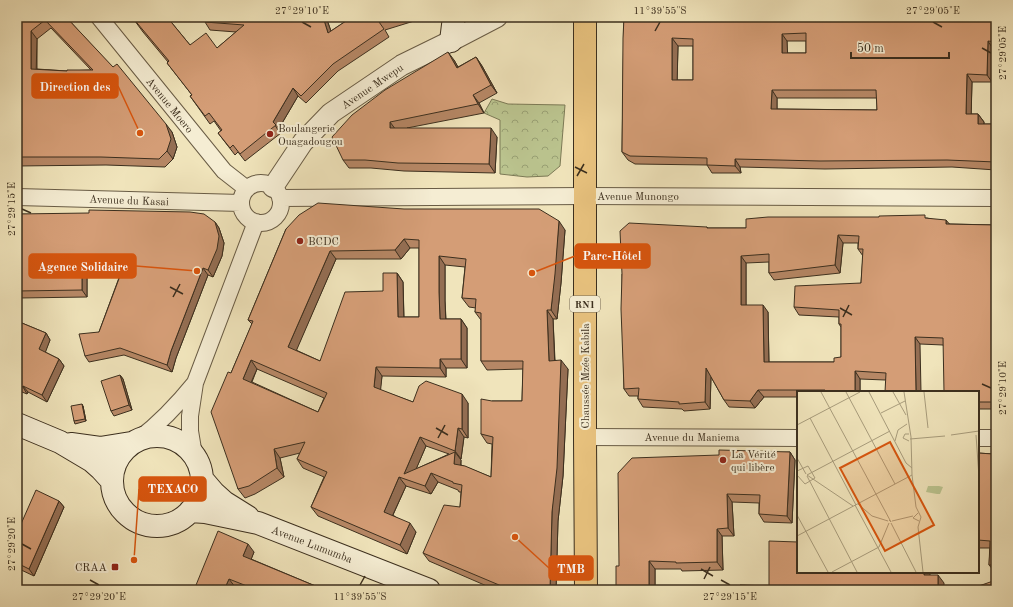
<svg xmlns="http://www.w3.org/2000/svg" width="1013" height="607" font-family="'Old Standard TT',serif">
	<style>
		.forest { fill: url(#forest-crowns); stroke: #7c7a56 }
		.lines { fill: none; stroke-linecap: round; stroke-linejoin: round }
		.minor-casing { stroke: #695c45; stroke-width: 18 }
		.tertiary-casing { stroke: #695c45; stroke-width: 22 }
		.secondary-casing { stroke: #3c2f1e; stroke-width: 24 }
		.trunk-casing { stroke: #3c2f1e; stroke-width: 24 }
		.minor { stroke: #f5edd3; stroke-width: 16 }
		.tertiary { stroke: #f5edd3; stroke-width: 20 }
		.secondary { stroke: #f5edd3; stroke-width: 22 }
		.trunk { stroke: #e8c27e; stroke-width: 22 }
		.wall { fill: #b68765; stroke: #3c2f1e; fill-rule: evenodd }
		.shaded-wall { fill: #946e53; stroke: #3c2f1e }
		.building { fill: #d49d76; stroke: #3c2f1e; fill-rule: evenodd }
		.ticks { fill: none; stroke: #3c2f1e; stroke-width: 1.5 }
		.poi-dot { fill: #8f2418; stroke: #f5edd3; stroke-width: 1.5 }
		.labels { text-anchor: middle; stroke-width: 4; stroke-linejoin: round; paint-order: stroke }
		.shield { fill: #f5edd3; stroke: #746854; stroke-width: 1 }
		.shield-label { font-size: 10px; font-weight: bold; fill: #3c2f1e }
		.street-label { font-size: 11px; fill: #3c2f1e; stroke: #f5edd3 }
		.poi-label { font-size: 11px; fill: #3c2f1e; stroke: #f5edd3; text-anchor: start }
		.inset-road { fill: none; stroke: #a89c7c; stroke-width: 1 }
		.view { fill: #d7550e; fill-opacity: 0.15; stroke: #d7550e; stroke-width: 2 }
		.inset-edge { fill: none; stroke: #3c2f1e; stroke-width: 2 }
		.leader { fill: none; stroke: #d7550e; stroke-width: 1.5 }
		.callout-dot { fill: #d7550e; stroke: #f5edd3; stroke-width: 1.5 }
		.callout { fill: #d7550e; stroke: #d7550e; stroke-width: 1.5 }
		.callout-label { font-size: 12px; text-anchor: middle; font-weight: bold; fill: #fff }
		.neatline { fill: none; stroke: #3c2f1e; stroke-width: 1.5 }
		.ticks-label { font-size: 10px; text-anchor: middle; fill: #3c2f1e }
	</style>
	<defs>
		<pattern id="forest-crowns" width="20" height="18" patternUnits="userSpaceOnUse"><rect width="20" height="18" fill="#bbc48f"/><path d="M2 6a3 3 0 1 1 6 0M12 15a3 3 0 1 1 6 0" fill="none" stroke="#99a074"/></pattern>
	</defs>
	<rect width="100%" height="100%" fill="#f0e4bb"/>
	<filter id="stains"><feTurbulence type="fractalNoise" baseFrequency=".005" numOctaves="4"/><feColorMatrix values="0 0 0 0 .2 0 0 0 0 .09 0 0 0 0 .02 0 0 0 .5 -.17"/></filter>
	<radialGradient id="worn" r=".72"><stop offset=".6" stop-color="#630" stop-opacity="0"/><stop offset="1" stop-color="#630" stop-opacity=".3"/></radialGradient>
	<!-- forest -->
	<path class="forest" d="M492 99 508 104 565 105 560 166 548 176 527 177 500 174V120L484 113Z"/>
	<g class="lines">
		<defs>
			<path id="minor" d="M99 17 224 171 247 189
				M241 203a20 20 0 1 1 40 0a20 20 0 1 1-40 0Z
				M17 197 241 203
				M280 198 585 196 996 198
				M585 437 798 438
				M978 438H996
				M139 439C160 423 178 404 195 383
				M194 455 190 431V416L195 383 256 222"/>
			<path id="tertiary" d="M273 187 303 142 331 113 402 65 451 41 497 17"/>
			<path id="secondary" d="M451 41 454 17
				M17 424 60 442 92 461 101 469 111 480
				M112 481a45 45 0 1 1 90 0a45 45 0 1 1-90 0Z
				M71 444 100 448 131 443
				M202 479 214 493 224 502 248 517
				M190 511 205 512 258 523 429 590"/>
			<path id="trunk" d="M585 17V437L586 590"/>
		</defs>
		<!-- minor casing -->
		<use href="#minor" class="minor-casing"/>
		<!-- tertiary casing -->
		<use href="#tertiary" class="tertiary-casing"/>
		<!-- secondary casing -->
		<use href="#secondary" class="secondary-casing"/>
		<!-- trunk casing -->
		<use href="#trunk" class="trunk-casing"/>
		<!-- minor -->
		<use href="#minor" class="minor"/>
		<!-- tertiary -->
		<use href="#tertiary" class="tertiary"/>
		<!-- secondary -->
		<use href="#secondary" class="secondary"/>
		<!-- trunk -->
		<use href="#trunk" class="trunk"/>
	</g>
	<!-- wall -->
	<path class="wall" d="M17 17H66L172 132 177 147 173 159 165 167 106 165 17 166ZM51 28 91 70 67 71 37 69V39Z
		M132 17H167L190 45 217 48 236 32 210 30 205 22V17H203H326L331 31 352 17H427L385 30 389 37 338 71 306 103 298 96 278 130 281 133 245 161 238 152 235 155 218 133 221 131 214 121 210 124 190 96 192 95 167 63 168 62 143 32Z
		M624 17H996V49H993L992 82H972L971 114H978L984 122V124H996V170L952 167 825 169 740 167 741 173H712L707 165 635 164 628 160 622 152ZM787 41H806V53H787ZM678 46H693V80H677ZM777 98H877V110L777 109Z
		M476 57 482 66 497 93 479 103 484 113 407 128 497 137 495 173 404 171 371 168H349L343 160 454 60 458 67Z
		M17 212 18 214 215 222 219 228 224 243 222 256 213 277 208 275 176 358 172 372 124 355 89 362 85 356 99 332 120 275H87V297L19 298 17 295Z
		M927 218 950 224 996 225V409H978V392L943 345 920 344 885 380 860 379V392H798V397H764L755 408 729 407 724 400 711 377 710 409 684 411 682 409 643 407 638 399V396H629L624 389 622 274 707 227 708 228H746ZM843 243H858V249L863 256 861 283 794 307 799 315 839 317V324L841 327V357L834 362H769L768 312 746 305V263L769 262V273L774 280 840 273Z
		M286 229 565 230 561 283 557 319H553L555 360 568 369 563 476 558 521 556 590H496L429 561 423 553 460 507 461 492H459L458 490 438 482 431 494 406 486 393 515 416 532 407 554 318 516 311 507 324 477 303 468 297 459 300 453 280 458 284 477 255 494 245 498 238 489 231 373 252 324 248 320ZM410 248H419V317H404L403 282 397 273 383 291 320 361 296 350 336 259H401ZM445 265 465 267 462 298 469 307 476 308 475 312 481 320V361L487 370 523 369 522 401H492L481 434 487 443 492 444 491 477 461 465V460L460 459H461L464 437 468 438V403L413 402 380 390 382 376 446 377V368H467V328L461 319H446L445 301ZM257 369 324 398 318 412 252 382ZM426 446 449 454 416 469Z
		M17 321 46 333 50 340 45 352 59 359 64 366 47 402 28 392 27 394 17 390Z
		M120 375 123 379 132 410 114 416 111 411Z
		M83 406 86 421 75 424 74 421Z
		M996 450V572H995L989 565 990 548H978V453L993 454Z
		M790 452 795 460 792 523 764 522 759 514V503L732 502 734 536H722L723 570 682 571 681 569H655V590H616L619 566 719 455Z
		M59 501 64 507 34 576 17 568V533Z
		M254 552 251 559 325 590H242L235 587 234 590H194Z"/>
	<!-- shaded-wall -->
	<path class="shaded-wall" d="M323 17H326L334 40 328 33Z
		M31 31 37 39 36 77 31 69Z
		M782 34 787 41 788 61 782 53Z
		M672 38 678 46 677 87 672 80Z
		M988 41 993 49 992 82 987 75Z
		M448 52 454 60 463 76 457 68Z
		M476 57 482 66 497 93 491 85Z
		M967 74 972 82 971 121 966 114Z
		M293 88 298 96 278 130 273 122Z
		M772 90 777 98V116L771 109Z
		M473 95 479 103 484 113 478 104Z
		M978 114 984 122 983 131 978 124Z
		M390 122 396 130 390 128Z
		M166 124 172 132 177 147 173 159 167 151Z
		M491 128 497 137 495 173 489 164Z
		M735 159 740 167 741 173 735 166Z
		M946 220 952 227 946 224Z
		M559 221 565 230 561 283 557 319 551 310Z
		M215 222 219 228 224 243 222 256 213 277 208 270Z
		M838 235 843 243 840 273 835 265Z
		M404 239 410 248 401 259 395 250Z
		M330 251 336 259 294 356 288 347Z
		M439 256 445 265V301L446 327 440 319 439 292Z
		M741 256 746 263V313L741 305Z
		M82 268 87 275V297L82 290Z
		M203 268 208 275 176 358 172 372 167 365 171 351Z
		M397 273 403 282 404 326 398 317Z
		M763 305 768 312 769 369 764 362Z
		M547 310 553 319 555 369 549 361Z
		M461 319 467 328V368L461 359Z
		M46 333 50 340 44 356 39 349Z
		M915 337 920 344 921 392H916Z
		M59 359 64 366 47 402 42 395Z
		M440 359 446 368V377L440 368Z
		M251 360 257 369 249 387 243 379Z
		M561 360 568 369 563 476 558 521 556 590H550L552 512Z
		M376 367 382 376 380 396 374 387Z
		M706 368 711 376 710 409 705 402Z
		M855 371 860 379V392H855Z
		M120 375 123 379 132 410 129 405Z
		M23 386 28 392 27 394 23 387Z
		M758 390 764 397 755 408 750 401Z
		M462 394 468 403V438L462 429Z
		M82 404 83 406 86 421 85 419Z
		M458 428 464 437 461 459 455 451Z
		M420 437 426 446 411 481 404 474Z
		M274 449 280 458 284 477 277 468Z
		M455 452 461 460 460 473 454 464Z
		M790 452 795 460 792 523 787 516Z
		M431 473 438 482 431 494 425 486Z
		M399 477 406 486 390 521 384 512Z
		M727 494 732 502 734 536 728 528Z
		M59 501 64 507 34 576 29 569Z
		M410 523 416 532 407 554 400 545Z
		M717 529 722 536 723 570 717 562Z
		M248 544 254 552 249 565 243 556Z
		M649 561 655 569V590H649Z
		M924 572H930V583L924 575Z
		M938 575 944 583V590L938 588Z
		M229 579 235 587 234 590H224Z"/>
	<!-- building -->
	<path class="building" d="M17 17H66L113 67 117 64 166 124 171 139 167 151 159 159 101 157H17ZM45 20 93 70H67V71L31 69V31Z
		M132 17H167L190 45 206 33 217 48 244 25 205 22V17H323L328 33 352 17H398L379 22 384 29 333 64 301 96 293 88 273 122 276 125 240 154 233 145 230 148 218 133 222 130 209 113 205 116 190 96 192 95 167 63 169 61Z
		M624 17H996V42L988 41 987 75 967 74 966 114H978V124H996V162L947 160 820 161 735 159V166L707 165V158L630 156 622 152 623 38ZM806 33V53H782V34ZM672 38 693 39V80H672ZM772 90H876L877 110 771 109Z
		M448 52 457 68 476 57 491 85 473 95 478 104 390 122V128H491L489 164 398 163 365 160H343L332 137 352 115 385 90Z
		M318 203 404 209H539L559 221 555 274 551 310H547L549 361 561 360 557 468 552 512 550 590H511L423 553 444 505 460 507 462 485 453 483V482L431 473 425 486 399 477 384 512 410 523 400 545 311 507 327 472 297 459 305 442 274 449 277 468 249 486 238 489 211 412 228 372 231 373 253 321 248 320 286 229 299 215ZM404 239 419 240V317H398L397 273H383V291L345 292 320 361 288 347 330 251 395 250ZM439 256 466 259 462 298 476 299 475 312 481 313V361H523L522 401H492L481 399V434L493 437 491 477 465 466 454 464 455 452 404 474 420 437 455 451 458 428 462 429V394L426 381 419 386 413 402 374 387 376 367 440 368V359H461V319H440L439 292ZM251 360 327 393 318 412 243 379Z
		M89 210 190 212 204 214 215 222 219 236 217 249 208 270 203 268 171 351 167 365 120 348 85 356 79 334 99 332 123 268H82V290L17 291V214L89 213Z
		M924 215H925V218L946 220V224L996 225V402H978V392H944L943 338 915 337 916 392H885L886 373 855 371V392H825V390H758L750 401 724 400 706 368 705 402 679 404V402L638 399 639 388 624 389 621 309 622 274 620 231 629 223 707 227V228H746V219L768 217H879V216ZM838 235 859 236 858 249H863L861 283 795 286 794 307 839 310V324H841V357L834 358V362H764L763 305H741V256L769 254V273L835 265Z
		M17 321 46 333 39 349 59 359 42 395 23 386V387L17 385Z
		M120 375 129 405 111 411 101 381Z
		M82 404 85 419 74 421 71 406Z
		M719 450 790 452 787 516 759 514 760 495 727 494 728 528 717 529V562L676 563V562L649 561V590H616V566H619L618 473 632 458 719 455Z
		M993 450H996V565H989L990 541 978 540V453L993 454Z
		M36 490 59 501 29 569 17 563V533Z
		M218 531 248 544 243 556 325 590H257L229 579 224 590H194Z
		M769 541 798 542V572H924V575H938V588H955V590H740V585L769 586Z
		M996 580V590H977L976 587Z"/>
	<!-- ticks -->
	<path class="ticks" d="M302 22 311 27M933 22 942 27M655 31 660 22M982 48 991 53M575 167 587 173M577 176 584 164M22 209 31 213M170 287 183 294M173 297 180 284M840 308 852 315M843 317 849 305M982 384 991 388M436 428 448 435M438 438 445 425M22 544 31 549M701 569 713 576M704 579 710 567M90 580 99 585M721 580 730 585M360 585 365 576"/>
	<!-- markers -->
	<g class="poi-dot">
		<circle cx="270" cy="134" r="4"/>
		<circle cx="300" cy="241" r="4"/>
		<circle cx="723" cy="460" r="4"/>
		<rect x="111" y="563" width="8" height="8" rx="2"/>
	</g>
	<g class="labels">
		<!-- shield labels -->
		<rect class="shield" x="570" y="296" width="30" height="16" rx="3"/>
		<g class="shield-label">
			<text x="585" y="308">RN1</text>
		</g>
		<!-- street labels -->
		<g class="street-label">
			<text transform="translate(372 86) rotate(-34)" y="4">Avenue Mwepu</text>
			<text transform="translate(170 105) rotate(51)" y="4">Avenue Moero</text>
			<text x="638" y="200">Avenue Munongo</text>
			<text transform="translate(129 200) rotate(2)" y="4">Avenue du Kasai</text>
			<text transform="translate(585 376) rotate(-90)" y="4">Chaussée Mzée Kabila</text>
			<text x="692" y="441">Avenue du Maniema</text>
			<text transform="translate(312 544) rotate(21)" y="4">Avenue Lumumba</text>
		</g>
		<!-- poi labels -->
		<g class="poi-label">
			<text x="278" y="132">Boulangerie<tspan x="278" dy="13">Ouagadougou</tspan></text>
			<text x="308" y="245">BCDC</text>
			<text x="731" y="458">La Vérité<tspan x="731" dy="13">qui libère</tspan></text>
			<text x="107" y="571" text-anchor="end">CRAA</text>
		</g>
	</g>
	<!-- overview -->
	<g transform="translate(797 391)">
		<rect width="182" height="182" fill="#f0e4bb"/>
		<path d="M131 95H142L146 96 143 103H140L129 101Z" fill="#bbc48f"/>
		<path class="inset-road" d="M24 1 94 131 92 129M49 1 98 93M72 1 109 72 115 77M96 1 109 24M127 1 131 37M84 22 108 10M13 27 59 114M0 34 63 1M154 44 182 40M179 44 182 86M113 48 148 45M98 50 101 39 110 33M112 50 106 47 108 43H112M0 67 9 83M0 80 11 75 18 87 8 93 0 84M10 84 93 40M10 84 56 115M115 84 119 116 124 126 121 136 126 181M10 85 60 181M61 113 75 125 91 130M58 114 94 181M121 122 116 127 122 130M0 124 31 181M95 130 116 125M94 132 119 181M0 145 115 84 114 46 107 1M35 181 82 156 92 132"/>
		<path class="view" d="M93 51 137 134 88 160 43 77Z"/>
		<rect width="182" height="182" class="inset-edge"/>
	</g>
	<!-- callouts -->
	<path class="leader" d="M140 133L118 86M532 273L575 256M197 271L136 266M134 560L139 489M515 537L549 568"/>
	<g class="callout-dot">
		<circle cx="140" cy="133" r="4"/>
		<circle cx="532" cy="273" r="4"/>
		<circle cx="197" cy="271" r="4"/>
		<circle cx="134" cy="560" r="4"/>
		<circle cx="515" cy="537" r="4"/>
	</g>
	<g class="callout">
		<rect x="32" y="74" width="86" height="24" rx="4"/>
		<rect x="575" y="244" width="75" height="24" rx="4"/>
		<rect x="29" y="254" width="107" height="24" rx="4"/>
		<rect x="139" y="477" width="67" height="24" rx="4"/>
		<rect x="549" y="556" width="44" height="24" rx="4"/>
	</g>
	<g class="callout-label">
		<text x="75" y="91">Direction des</text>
		<text x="612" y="260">Parc-Hôtel</text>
		<text x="83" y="271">Agence Solidaire</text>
		<text x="173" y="493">TEXACO</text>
		<text x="571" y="573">TMB</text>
	</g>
	<!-- margin -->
	<rect width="1013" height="607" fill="none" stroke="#f0e4bb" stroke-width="44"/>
	<!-- scale -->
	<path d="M851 52v6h98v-6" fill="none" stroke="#3c2f1e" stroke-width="2"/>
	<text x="857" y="52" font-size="12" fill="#3c2f1e" stroke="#f5edd3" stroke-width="3" paint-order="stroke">50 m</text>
	<rect x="22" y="22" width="969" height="563" class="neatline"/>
	<g class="ticks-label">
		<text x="302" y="14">27°29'10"E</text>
		<text x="660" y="14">11°39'55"S</text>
		<text x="933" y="14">27°29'05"E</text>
		<text transform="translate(1002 53) rotate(-90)" y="4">27°29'05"E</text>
		<text transform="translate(11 209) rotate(-90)" y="4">27°29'15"E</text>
		<text transform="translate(1002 388) rotate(-90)" y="4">27°29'10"E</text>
		<text transform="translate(11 544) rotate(-90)" y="4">27°29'20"E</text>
		<text x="99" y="600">27°29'20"E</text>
		<text x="360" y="600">11°39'55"S</text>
		<text x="730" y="600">27°29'15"E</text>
	</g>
	<rect width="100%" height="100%" filter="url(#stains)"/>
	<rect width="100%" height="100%" fill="url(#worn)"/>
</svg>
